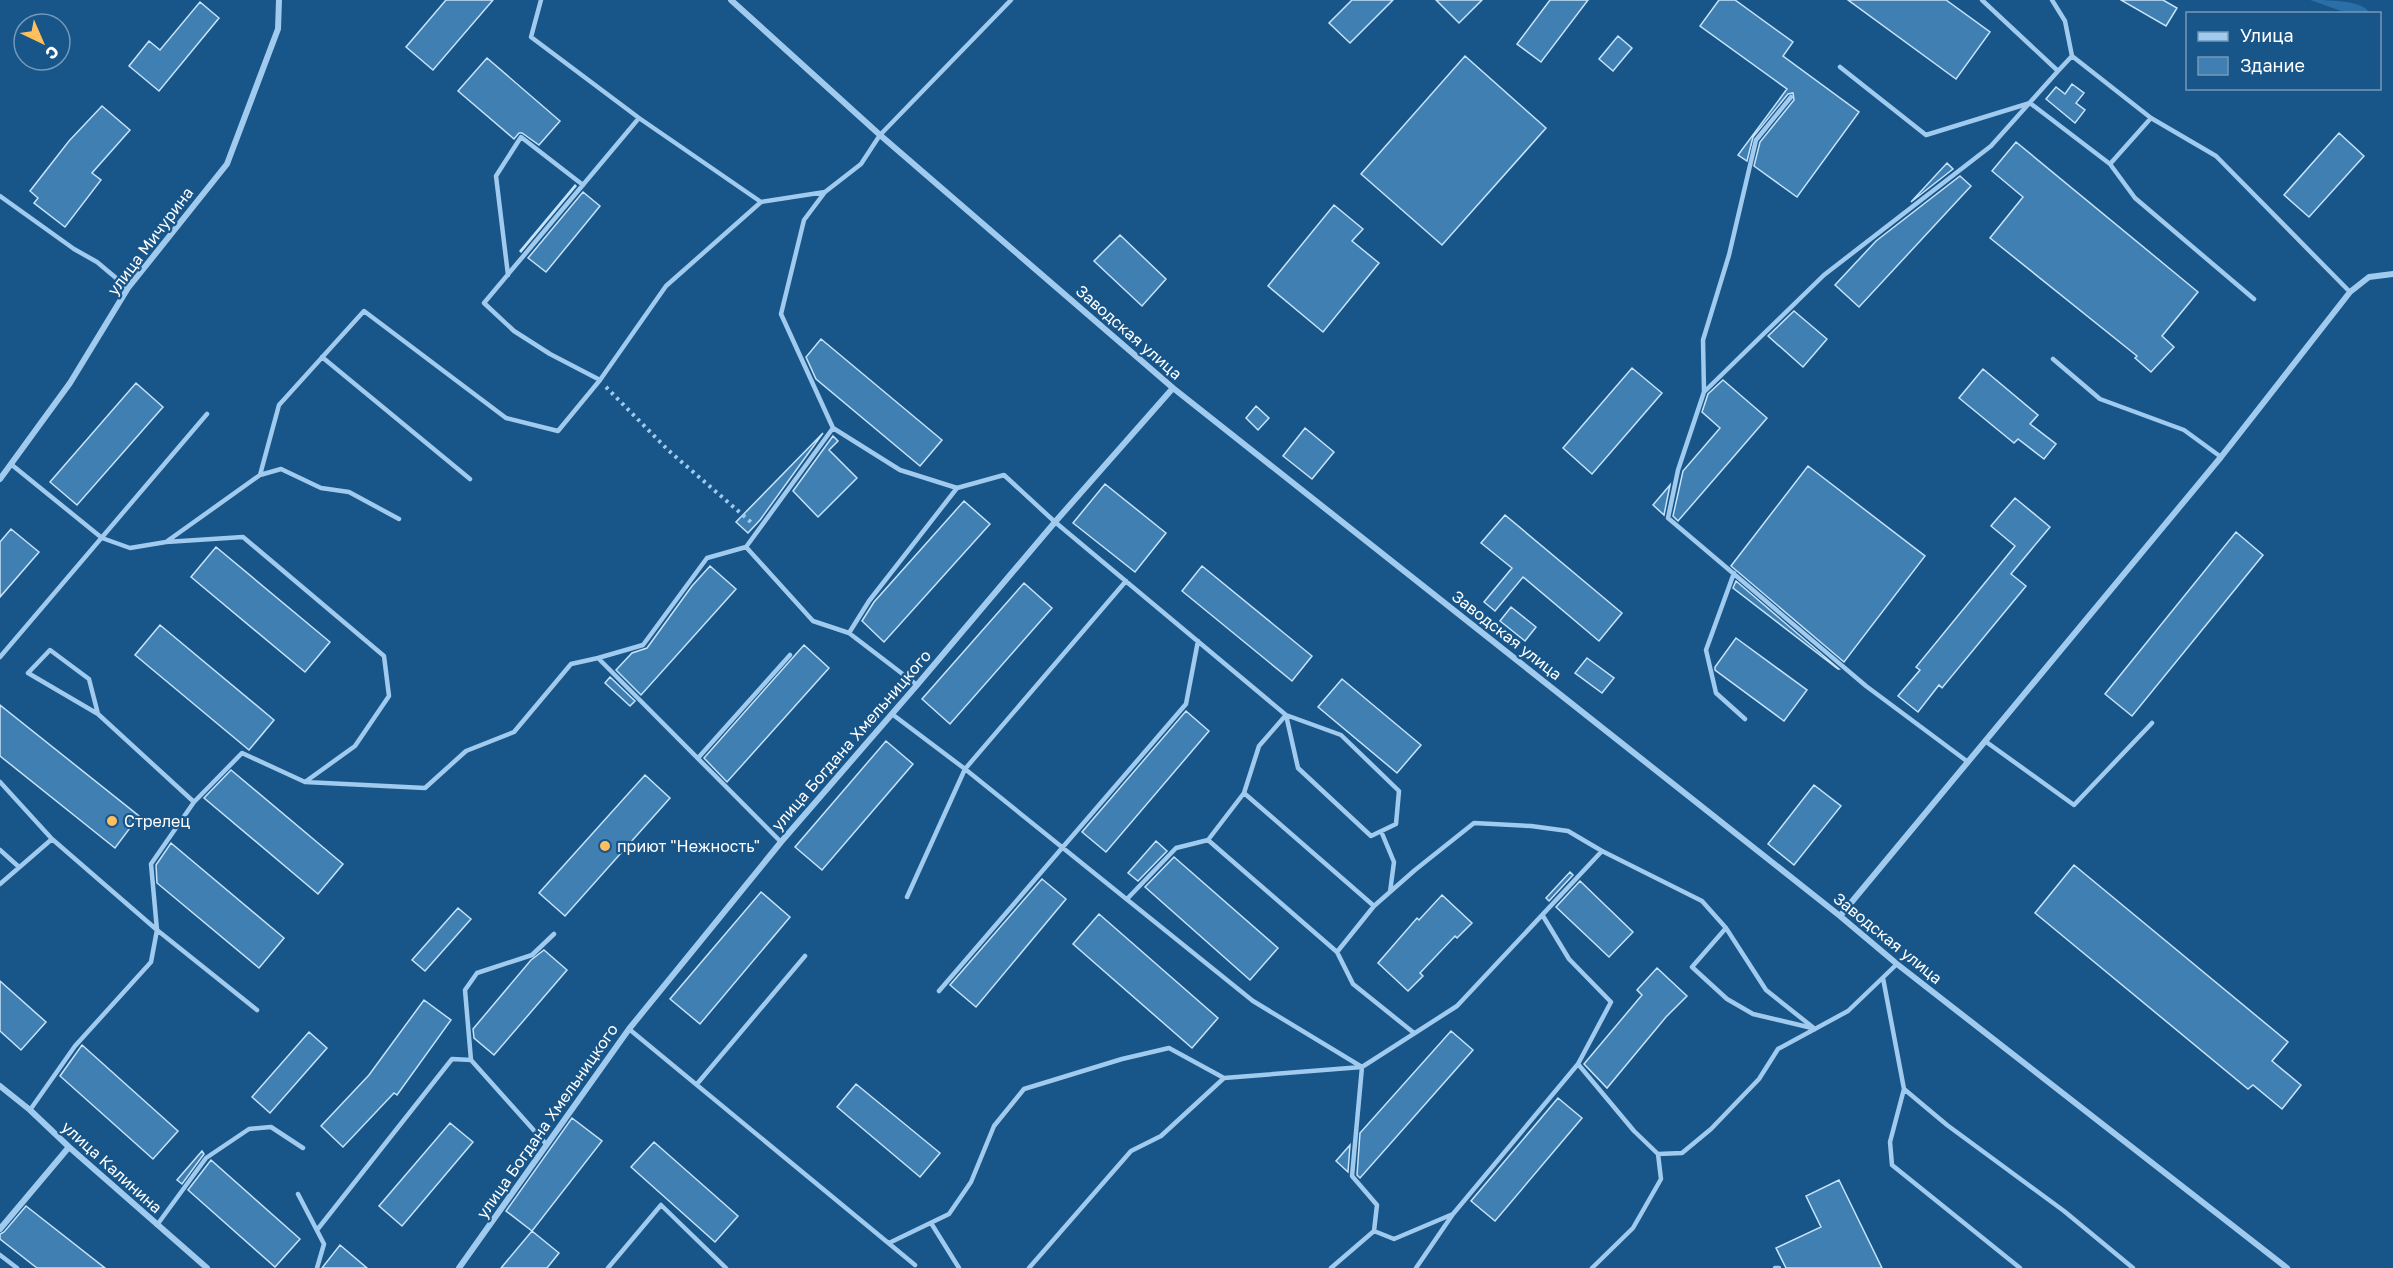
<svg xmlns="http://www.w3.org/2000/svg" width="2393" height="1268" font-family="'Golos Text',sans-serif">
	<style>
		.green { fill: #2a6fa7 }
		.building { fill: #407fb2; stroke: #c6e3fa; stroke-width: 1.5 }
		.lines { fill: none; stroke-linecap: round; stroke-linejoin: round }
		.path { stroke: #a0cbee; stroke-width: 4; stroke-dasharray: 3 4.5; stroke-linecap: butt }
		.service { stroke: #a0cbee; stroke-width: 4.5 }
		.minor { stroke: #a0cbee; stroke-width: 6 }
		.poi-dot { fill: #ffbf5d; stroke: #185589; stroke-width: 2 }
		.labels { text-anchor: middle; stroke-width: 4.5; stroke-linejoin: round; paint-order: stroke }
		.street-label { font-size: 16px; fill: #fff; stroke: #185589 }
		.poi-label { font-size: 16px; fill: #fff; stroke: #185589; text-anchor: start }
	</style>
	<rect width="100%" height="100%" fill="#185589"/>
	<!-- green -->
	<path class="green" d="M2310 0C2329 0 2362 0 2370 13H2347Z"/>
	<!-- building -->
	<path class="building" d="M446 0H493L433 70 406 47Z
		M1352 0H1393L1350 43 1329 23Z
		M1436 0H1482L1459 23Z
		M1550 0H1588L1541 62 1517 44Z
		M1719 0H1735L1793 42 1783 56 1859 112 1797 197 1754 166 1760 142 1794 100 1793 93 1788 94 1753 137 1747 161 1738 155 1787 89 1700 26Z
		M1848 0H1946L1990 32 1956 79Z
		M2121 0H2163L2177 8 2166 26Z
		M200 2 219 18 159 91 129 66 149 41 160 50Z
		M1618 36 1632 48 1613 71 1599 59Z
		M1465 56 1546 128 1442 245 1361 174Z
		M487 58 560 121 539 145 522 133H519L514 139 458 91Z
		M2072 84 2084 93 2076 103 2085 110 2075 123 2046 99 2056 87 2065 94Z
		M102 106 130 130 92 173 101 180 65 227 34 203 38 198 30 191 69 141Z
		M2339 133 2364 156 2309 217 2284 195Z
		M2016 142 2198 292 2162 336 2174 347 2151 372 2135 358 2137 356 1990 238 2023 197 1992 171Z
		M1947 163 1953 169 1911 202Z
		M1960 176 1971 186 1859 307 1835 285 1876 241Z
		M575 185 576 186 521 252 520 251Z
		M583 192 600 206 546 272 528 258Z
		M1334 205 1363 229 1352 241 1379 263 1323 332 1268 286Z
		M1120 235 1166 279 1142 306 1094 261Z
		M1794 311 1827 339 1803 367 1768 336Z
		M821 339 942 440 920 466 816 379 806 357Z
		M1632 368 1662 393 1592 474 1563 448Z
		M1983 369 2038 415 2030 424 2056 444 2044 459 2018 439 2014 443 1959 398Z
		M1723 380 1767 418 1678 521 1673 516 1683 471 1720 428 1702 412 1708 394Z
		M136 383 163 407 77 505 50 482Z
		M1256 406 1269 418 1258 430 1246 418Z
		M1305 428 1334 452 1312 479 1283 456Z
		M823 433 760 520 748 533 736 522Z
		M833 436 838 441 829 450 857 478 818 517 793 491Z
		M1808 466 1925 556 1844 662 1731 566Z
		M1105 484 1166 533 1135 572 1073 523Z
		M1670 485 1664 515 1653 505Z
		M2015 498 2050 527 2011 574 2026 586 1942 688 1939 685 1918 712 1898 696 1920 670 1916 667 2015 546 1991 526Z
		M964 501 990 524 884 642 862 621 874 602Z
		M1505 515 1622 613 1599 641 1523 577 1495 611 1484 602 1512 568 1481 543Z
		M11 529 39 552 0 597V542Z
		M2236 532 2263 555 2132 716 2105 694Z
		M216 547 330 642 305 672 191 577Z
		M710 566 736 589 641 695 616 670 632 653 647 648 692 586Z
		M1202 566 1312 656 1292 681 1182 591Z
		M1736 581 1839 669H1838L1733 588Z
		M1024 583 1052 608 950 724 922 699Z
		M1511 607 1536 627 1525 641 1500 621Z
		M160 625 274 720 249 750 135 655Z
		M1736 638 1807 690 1784 721 1715 670V667Z
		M804 645 829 668 727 782 704 758Z
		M1587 658 1614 678 1602 693 1575 673Z
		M610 677 635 701 630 706 605 683Z
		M1342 679 1421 745 1397 773 1318 707Z
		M0 705 139 816 115 848 0 756Z
		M1186 711 1209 731 1106 852 1082 832Z
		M886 741 913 764 822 870 795 847Z
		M231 770 343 864 318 894 204 798Z
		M645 775 670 798 565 916 539 893Z
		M1814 785 1841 806 1794 865 1768 844Z
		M1156 841 1167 851 1138 881 1128 873Z
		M171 843 284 938 259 968 157 883 156 865Z
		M1174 857 1278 948 1250 980 1145 887Z
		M2074 865 2288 1042 2272 1061 2301 1085 2282 1109 2253 1085 2248 1089 2035 913Z
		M1570 872 1573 875 1549 901 1546 898Z
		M1042 879 1066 899 976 1007 950 985Z
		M1580 881 1633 932 1609 957 1556 907Z
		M761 892 790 917 700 1024 670 999Z
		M1442 895 1472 923 1457 938 1455 936 1420 973 1423 976 1408 991 1378 963 1417 918 1419 920Z
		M458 908 471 919 425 971 412 960Z
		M1099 914 1218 1018 1192 1048 1073 944Z
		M544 950 567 970 494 1055 474 1038 473 1029 531 960Z
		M1657 968 1687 996 1666 1017 1607 1088 1584 1064 1642 995 1637 990Z
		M0 981 46 1022 21 1050 0 1031Z
		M424 1000 451 1020 397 1095 394 1093 343 1147 321 1126 369 1075Z
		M1451 1031 1473 1050 1360 1178 1357 1175 1360 1133Z
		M309 1032 327 1048 270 1113 252 1097Z
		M82 1045 178 1131 153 1159 60 1076Z
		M856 1084 940 1153 920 1177 837 1107Z
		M1558 1098 1582 1118 1495 1221 1471 1201Z
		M572 1118 602 1141 532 1231 506 1211Z
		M450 1123 473 1142 402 1226 379 1206Z
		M654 1142 738 1216 715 1242 631 1167Z
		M1350 1145 1348 1172 1336 1161Z
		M202 1151 204 1154 182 1184 177 1180Z
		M211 1160 300 1239 275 1267 188 1190Z
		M1839 1180 1882 1268H1786L1776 1248 1821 1227 1806 1196Z
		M26 1206 105 1268H37L0 1239V1234L4 1232Z
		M532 1231 559 1253 547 1268H501Z
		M340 1245 367 1268H322Z"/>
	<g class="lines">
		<!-- path -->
		<path class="path" d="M606 387 669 451 752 523"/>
		<!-- service -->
		<path class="service" d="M541 0 531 37 639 118 761 202
			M2052 0 2065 21 2072 56 2151 118 2216 156 2350 292
			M1840 67 1926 135 2030 103 2110 164 2151 118
			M2058 71 2072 56
			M2110 164 2135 198 2254 299
			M825 192 804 220 781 314 833 428 900 470 957 488 1004 475 1055 522 1286 715 1341 735 1399 791 1396 824 1371 836 1298 768 1286 715
			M0 196 74 249 97 262 128 288
			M508 275 496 176 521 137 583 185
			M322 357 470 479
			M2053 359 2100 399 2184 430 2221 457
			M600 380 550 354 514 331 484 303 639 118
			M1704 392 1703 340 1729 255 1756 140 1791 97
			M12 465 102 538 130 548 166 542 260 475 281 469 321 488 349 492 399 519
			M260 475 279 405 364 311 506 418 558 431 600 380 666 286 761 202 825 192 861 164 880 135 1011 0
			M746 547 813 621 849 633 917 685
			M1734 573 1706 650 1716 693 1745 719
			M849 633 869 601 957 488
			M0 657 207 414
			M598 658 643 645 707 558 746 547 833 428
			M98 714 89 679 50 650 28 673 98 714 194 802
			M892 714 965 769 1253 1001 1362 1067 1457 1006 1602 851 1702 901 1726 928 1766 990 1815 1029
			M1985 741 2074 805 2152 723
			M698 758 790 655
			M1968 762 1866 686 1668 518 1678 470 1704 392 1824 275 1991 146 2058 71 1982 0
			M0 782 52 839
			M305 782 425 788 466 751 514 732 571 664 598 658 781 842
			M1244 793 1374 906
			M1381 831 1394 862 1390 892
			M1208 840 1337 952 1353 984 1414 1033
			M0 850 19 867
			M0 884 52 839 157 930 257 1010
			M907 897 965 769 1126 581
			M1127 899 1176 848 1208 840 1244 793 1259 746 1286 715
			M1726 928 1692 967 1727 999 1753 1014 1812 1028
			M1337 952 1374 906 1415 870 1474 823 1531 826 1568 831 1602 851
			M1883 978 1904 1089 1947 1125 2064 1211 2133 1268
			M939 991 1186 704 1198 641
			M629 1029 915 1265
			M471 1060 465 990 477 973 532 955 554 934
			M1578 1064 1634 1131 1658 1154 1661 1179 1633 1228 1592 1268
			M697 1084 805 956
			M1904 1089 1890 1142 1892 1165 2020 1268
			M30 1110 75 1046 151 962 157 930 151 864 194 802 242 753 305 782 355 746 389 696 384 656 243 537 166 542
			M1658 1154 1682 1153 1711 1129 1759 1079 1778 1049 1848 1011 1897 964
			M298 1194 324 1244 317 1268
			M931 1223 959 1268
			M157 1225 206 1158 249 1129 271 1127 303 1148
			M317 1230 452 1059 471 1060 547 1145
			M889 1243 949 1214 971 1182 994 1126 1024 1089 1122 1059 1169 1048 1224 1078 1362 1067 1352 1176 1377 1205 1374 1231
			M0 1255 17 1268
			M608 1268 661 1205 726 1268
			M1029 1268 1131 1151 1161 1136 1224 1078
			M1331 1268 1374 1231 1394 1239 1453 1214 1578 1064 1611 1002 1569 959 1543 916
			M1416 1268 1453 1214
			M1775 1268H1779"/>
		<!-- minor -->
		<path class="minor" d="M731 0 880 135 1173 388 1840 916 1897 964 2287 1268
			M0 479 70 383 128 288 227 164 278 29 279 0
			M1840 916 2221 457 2350 292 2369 277 2393 274
			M0 1086 30 1110 69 1147 207 1268
			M0 1229 69 1147
			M459 1268 629 1029 781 842 917 685 1055 522 1173 388"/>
	</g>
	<!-- markers -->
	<g class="poi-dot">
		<circle cx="112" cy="821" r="6"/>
		<circle cx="605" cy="846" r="6"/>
	</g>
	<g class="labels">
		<!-- street labels -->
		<g class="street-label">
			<text transform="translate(150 241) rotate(-53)" y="6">улица Мичурина</text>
			<text transform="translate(1129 332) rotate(41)" y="6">Заводская улица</text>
			<text transform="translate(1507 635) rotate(38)" y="6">Заводская улица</text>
			<text transform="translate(851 740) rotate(-49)" y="6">улица Богдана Хмельницкого</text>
			<text transform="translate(1888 938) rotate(39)" y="6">Заводская улица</text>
			<text transform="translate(547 1121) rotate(-55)" y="6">улица Богдана Хмельницкого</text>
			<text transform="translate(112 1167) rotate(42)" y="6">улица Калинина</text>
		</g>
		<!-- poi labels -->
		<g class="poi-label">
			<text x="124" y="827">Стрелец</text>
			<text x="617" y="852">приют "Нежность"</text>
		</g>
	</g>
	<!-- legend -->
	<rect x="2186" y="12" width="195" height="78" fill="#185589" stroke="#7499b8" stroke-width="1.5"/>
	<rect x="2198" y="32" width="30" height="9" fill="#a0cbee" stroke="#7499b8" stroke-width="1.5"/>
	<text x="2240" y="42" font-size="18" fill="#ffffff">Улица</text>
	<rect x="2198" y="57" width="30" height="18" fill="#407fb2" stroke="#7499b8" stroke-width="1.5"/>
	<text x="2240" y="72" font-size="18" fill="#ffffff">Здание</text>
	<!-- north arrow -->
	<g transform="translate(42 42) rotate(136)"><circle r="28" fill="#185589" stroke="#7499b8" stroke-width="1.5"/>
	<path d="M0-4.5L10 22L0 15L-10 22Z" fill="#ffbf5d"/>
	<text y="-9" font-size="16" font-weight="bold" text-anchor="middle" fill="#ffffff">С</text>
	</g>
</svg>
